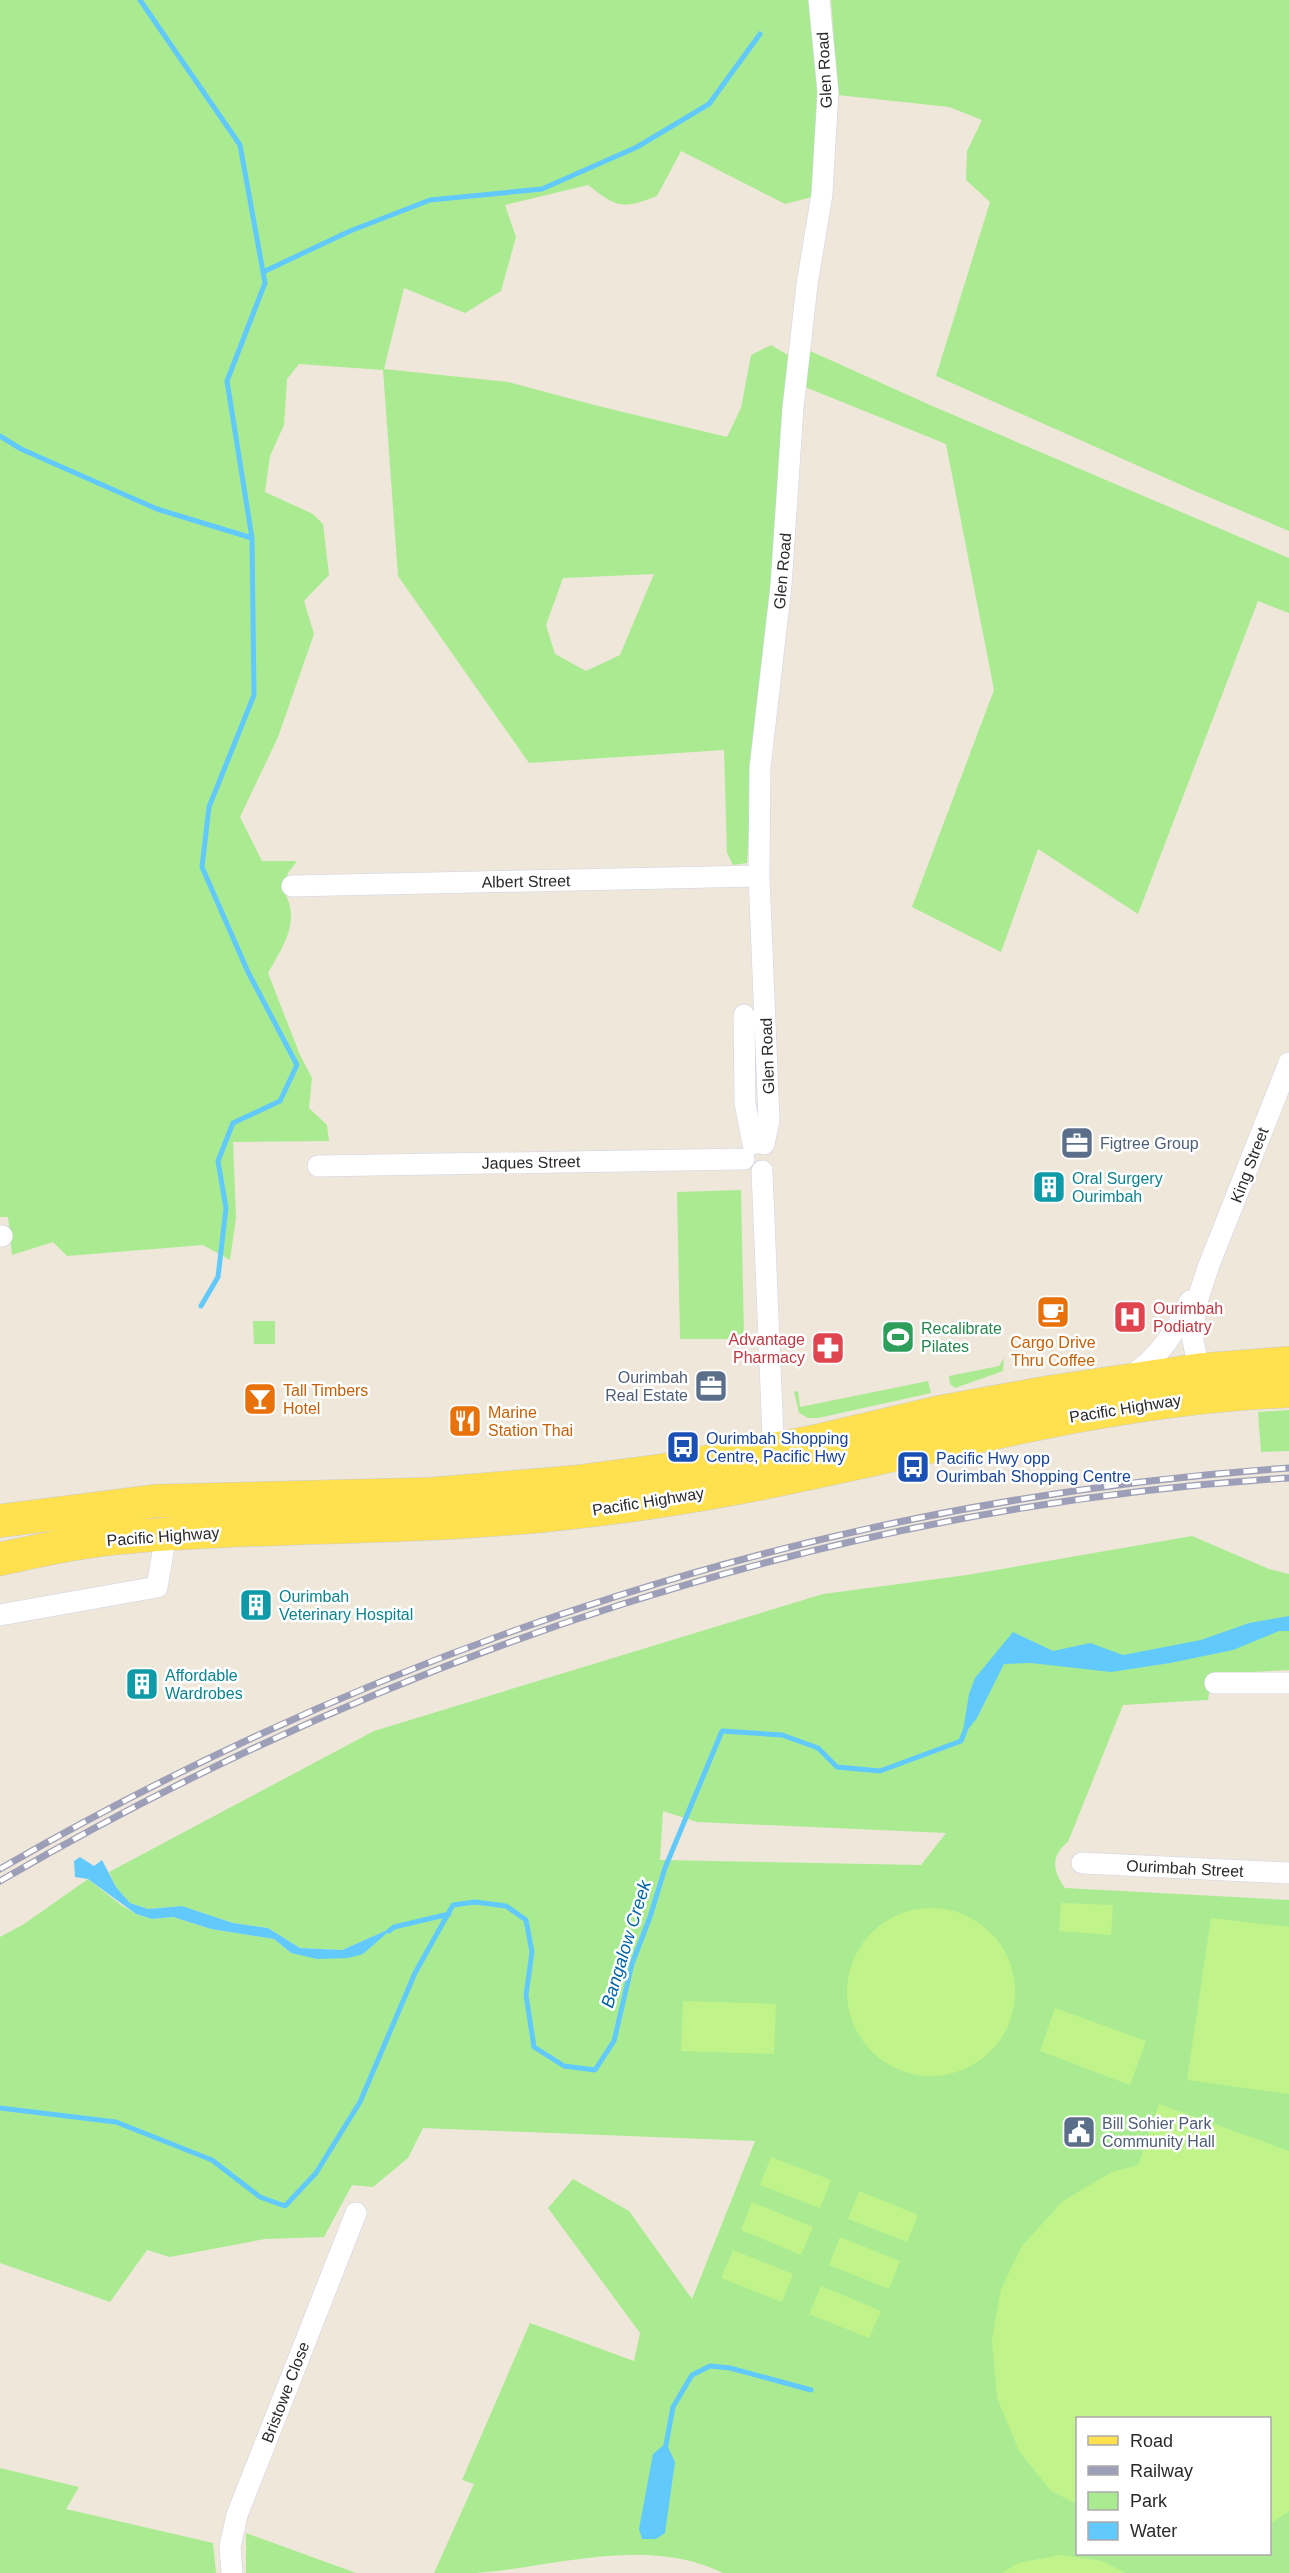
<svg xmlns="http://www.w3.org/2000/svg" width="1289" height="2573" font-family="Arial,sans-serif">
	<style>
		.green { fill: #aaeb91; fill-rule: evenodd }
		.pitch { fill: #c1f38b }
		.water { fill: #61c9fc }
		.lines { fill: none; stroke-linecap: round; stroke-linejoin: round }
		.stream { stroke: #61c9fc; stroke-width: 5 }
		.minor-casing { stroke: #cfd2e5; stroke-width: 22 }
		.primary-casing { stroke: #ccc; stroke-width: 34 }
		.minor { stroke: #fff; stroke-width: 21 }
		.primary { stroke: #ffe04e; stroke-width: 33 }
		.rail-casing { stroke: #9c9fb7; stroke-width: 7 }
		.rail { stroke: #fff; stroke-width: 4.5; stroke-dasharray: 14; stroke-linecap: butt }
		.labels { text-anchor: middle; stroke-width: 5; stroke-linejoin: round; paint-order: stroke }
		.street-label { font-size: 16px; fill: #2a2a2a; stroke: #fff }
		.service-label { font-size: 16px; fill: #4e5e75; stroke: #fff; text-anchor: start }
		.culture-label { font-size: 16px; fill: #0d838f; stroke: #fff; text-anchor: start }
		.health-label { font-size: 16px; fill: #be3a42; stroke: #fff; text-anchor: start }
		.leisure-label { font-size: 16px; fill: #27864d; stroke: #fff; text-anchor: start }
		.food-label { font-size: 16px; fill: #c56008; stroke: #fff; text-anchor: start }
		.transit-label { font-size: 16px; fill: #164399; stroke: #fff; text-anchor: start }
		.water-label { font-size: 18px; font-style: italic; fill: #0064a8; stroke: #fff }
	</style>
	<rect width="100%" height="100%" fill="#eee7da"/>
	<!-- green -->
	<path class="green" d="M0 0H809L821 92 816 196 785 204 681 151 657 196C622 209 619 209 588 185L505 205 516 237 501 291 465 313 404 288 384 369 508 382 598 406 727 437 741 408 751 355 771 345 791 357 773 585 753 768 747 863 733 865 727 853 724 750 529 763 398 576 383 370 299 364 287 379 284 425 270 456 265 492 313 514 323 524 329 575 304 601 314 634 278 737 240 817 262 861H297L288 873 283 890C302 921 283 946 268 973L300 1055 312 1078 309 1108 327 1125 329 1141 233 1142 236 1218 230 1260 203 1245 67 1256 53 1242 12 1255 8 1217H0ZM654 574 620 655 586 671 555 654 546 625 563 578Z
		M831 0H1289V531L1197 492 936 376 990 202 966 180 967 151 982 120 949 107 838 95Z
		M808 350 930 405 1289 558V613L1258 601 1138 914 1038 849 1001 952 912 907 994 690 946 444 805 387Z
		M741 1190 744 1339H680L677 1192Z
		M253 1321H275V1344H254Z
		M1004 1358 1003 1371 955 1388 950 1384 949 1376 999 1366Z
		M928 1381 931 1393 818 1418H808L799 1413 794 1392 798 1391 800 1407Z
		M1289 1410V1451L1261 1452 1258 1412Z
		M1192 1536 1269 1569 1289 1574V1670L1212 1674 1208 1700 1123 1705 1068 1842C1050 1856 1053 1871 1065 1888L1289 1900V2573H723C646 2535 556 2567 475 2573 462 2573 448 2573 434 2573L474 2484 462 2480 530 2323 634 2361 640 2333 548 2208 573 2179 629 2211 692 2299 755 2141 423 2128 408 2158 373 2187 352 2185 324 2237 265 2239 170 2257 147 2250 110 2302 0 2263V1937L24 1924 88 1879 121 1905 136 1914 152 1919 173 1917 211 1929 274 1939 291 1953 363 1954 392 1928 342 1950 300 1948 268 1928 233 1923 182 1906 148 1909 130 1903 116 1887 109 1872 374 1731 823 1594 967 1575ZM996 1664H1003L977 1718ZM663 1811 697 1822 946 1833 921 1865 660 1860ZM1078 2418H1270V2554H1078Z
		M0 2468 79 2487 66 2509 213 2543 216 2573H0Z
		M246 2533 356 2573H246Z"/>
	<!-- pitch -->
	<path class="pitch" d="M1061 1903 1113 1905 1111 1935 1059 1931Z
		M847 1992a84 84 0 1 1 168 0a84 84 0 1 1-168 0Z
		M1211 1918 1289 1927V2094L1187 2080Z
		M683 2001 776 2004 774 2054 681 2051Z
		M1055 2008 1146 2041 1130 2085 1040 2051Z
		M1159 2104 1289 2151V2511L1270 2524V2418H1078L1077 2504 1051 2491 1019 2451 997 2398 992 2340 1001 2289 1022 2246 1063 2201 1112 2172 1138 2165Z
		M771 2157 831 2180 820 2208 760 2185Z
		M859 2191 918 2215 907 2242 848 2219Z
		M752 2202 813 2227 801 2255 741 2230Z
		M840 2237 900 2261 889 2289 829 2265Z
		M733 2250 793 2274 782 2302 721 2278Z
		M821 2286 881 2311 869 2338 809 2314Z
		M1060 2555 1102 2561 1126 2573H1002L1018 2563Z"/>
	<!-- water -->
	<path class="water" d="M1289 1616V1631H1279L1233 1650 1170 1663 1111 1672 1031 1663 1004 1664 977 1718 962 1737 969 1694 975 1678 1013 1632 1053 1651 1090 1643 1123 1655 1201 1640 1249 1623Z
		M80 1857 94 1866 102 1860 116 1887 130 1903 148 1909 182 1906 233 1923 268 1928 300 1948 342 1950 394 1927 363 1954 348 1958 317 1959 291 1953 274 1939 211 1929 173 1917 152 1919 136 1914 88 1879 75 1877 74 1861Z
		M666 2443 675 2462 665 2533 656 2539H642L639 2529 653 2454Z"/>
	<g class="lines">
		<!-- stream -->
		<path class="stream" d="M140 0 240 145 265 283 227 381 252 538 254 695 209 807 202 867 248 972 297 1065 280 1101 233 1123 218 1161 226 1208 218 1277 201 1306
			M263 272 350 231 430 200 542 189 637 147 709 104 760 34
			M0 436 21 449 157 509 252 538
			M389 1931 394 1927 449 1914
			M0 2108 116 2122 212 2160 260 2197 285 2206 316 2173 360 2102 415 1973 453 1905 475 1902 506 1906 526 1920 532 1952 526 1995 534 2047 564 2066 595 2070 614 2041 632 1964 650 1917 665 1868 722 1731 782 1735 818 1748 837 1767 880 1771 961 1741 965 1731
			M665 2450 673 2407 692 2375 710 2366 730 2368 811 2390"/>
		<defs>
			<path id="minor" d="M292 886 759 876
				M744 1015 745 1103 753 1144
				M764 1144 769 1120 759 876 760 768 781 586 793 408 807 285 822 194 828 92 819 0
				M318 1166 744 1159
				M762 1171 774 1461
				M0 1236H2
				M1199 1370 1192 1335 1197 1301 1209 1265 1289 1063
				M1128 1378C1159 1358 1175 1333 1190 1301
				M0 1615 157 1587 166 1534
				M1215 1683H1289
				M1082 1863 1289 1873
				M232 2573 230 2547 237 2515 356 2213"/>
			<path id="primary" d="M0 1521 155 1501 432 1494 574 1482 665 1470 812 1442 940 1412 1050 1392 1199 1370 1289 1363
				M0 1559C43 1550 85 1540 129 1537 275 1524 421 1530 567 1513 625 1507 684 1498 742 1487 924 1452 1103 1398 1289 1391"/>
		</defs>
		<!-- minor casing -->
		<use href="#minor" class="minor-casing"/>
		<!-- primary casing -->
		<use href="#primary" class="primary-casing"/>
		<!-- minor -->
		<use href="#minor" class="minor"/>
		<!-- primary -->
		<use href="#primary" class="primary"/>
		<defs>
			<path id="rail" d="M0 1869C395 1641 833 1499 1289 1468
				M0 1881C392 1653 835 1506 1289 1478"/>
		</defs>
		<!-- rail casing -->
		<use href="#rail" class="rail-casing"/>
		<!-- rail -->
		<use href="#rail" class="rail"/>
	</g>
	<!-- icons -->
	<defs>
		<symbol id="office-square" viewBox="-11 -11 22 22"><rect x="-9" y="-9" width="18" height="18" rx="4" fill="#5c6f8a" stroke="#fff"/><path d="M-6-3h4V-5.5h4V-3h4V5H-6ZM-1-4.5V-3h2v-1.5ZM-6 0V1H6V0Z" fill="#fff"/></symbol>
		<symbol id="building-square" viewBox="-11 -11 22 22"><rect x="-9" y="-9" width="18" height="18" rx="4" fill="#0f9aa8" stroke="#fff"/><path d="M-4-6H4V6H1V3H-1V6H-4ZM-2.5-4.3h1.7v1.8h-1.7ZM.8-4.3h1.7v1.8H.8ZM-2.5-1h1.7V.8h-1.7ZM.8-1h1.7V.8H.8Z" fill="#fff"/></symbol>
		<symbol id="cafe-square" viewBox="-11 -11 22 22"><rect x="-9" y="-9" width="18" height="18" rx="4" fill="#e8710a" stroke="#fff"/><path d="M-5.5-4.5H6V0H3Q3 3.5 0 3.5H-2.5Q-5.5 3.5-5.5 0ZM3-3.2v2h1.7v-2ZM-6 4.5H4V6H-6Z" fill="#fff"/></symbol>
		<symbol id="hospital-square" viewBox="-11 -11 22 22"><rect x="-9" y="-9" width="18" height="18" rx="4" fill="#e0444e" stroke="#fff"/><path d="M-5-5h3v3.5h4V-5h3V5h-3V1.5h-4V5h-3Z" fill="#fff"/></symbol>
		<symbol id="stadium-square" viewBox="-11 -11 22 22"><rect x="-9" y="-9" width="18" height="18" rx="4" fill="#2e9e5b" stroke="#fff"/><path d="M0-5a6.5 5 0 1 0 0 10a6.5 5 0 1 0 0-10ZM-3.5-1.8h7v3.6h-7Z" fill="#fff"/></symbol>
		<symbol id="pharmacy-square" viewBox="-11 -11 22 22"><rect x="-9" y="-9" width="18" height="18" rx="4" fill="#e0444e" stroke="#fff"/><path d="M-2-6h4v4h4v4h-4v4h-4v-4h-4v-4h4Z" fill="#fff"/></symbol>
		<symbol id="bar-square" viewBox="-11 -11 22 22"><rect x="-9" y="-9" width="18" height="18" rx="4" fill="#e8710a" stroke="#fff"/><path d="M-6-5H6L.8 .8V4.5H3.5V6h-7V4.5H-.8V.8Z" fill="#fff"/></symbol>
		<symbol id="restaurant-square" viewBox="-11 -11 22 22"><rect x="-9" y="-9" width="18" height="18" rx="4" fill="#e8710a" stroke="#fff"/><path d="M-5-6h1v4h1v-4h1v4h1v-4h1v5L-1.5 .5V6h-2V.5L-5-1ZM5-6V6H3V1.5H1.5Q1.5-4 5-6Z" fill="#fff"/></symbol>
		<symbol id="bus-square" viewBox="-11 -11 22 22"><rect x="-9" y="-9" width="18" height="18" rx="4" fill="#1a4fb4" stroke="#fff"/><path d="M-5-6H5V4H4V6H2V4H-2V6H-4V4H-5ZM-3.5-4V0h7V-4ZM-3.5 1.2v1.5H-2V1.2ZM2 1.2v1.5H3.5V1.2Z" fill="#fff"/></symbol>
		<symbol id="civic-square" viewBox="-11 -11 22 22"><rect x="-9" y="-9" width="18" height="18" rx="4" fill="#5c6f8a" stroke="#fff"/><path d="M-.6-6.5H3V-4.5H.6V-3L4-1V1h2V6H-6V1h2V-1L-.6-3ZM-1.2 2.5V6h2.4V2.5Z" fill="#fff"/></symbol>
	</defs>
	<g fill-rule="evenodd">
		<use href="#office-square" x="1058" y="1124" width="38" height="38"/>
		<use href="#building-square" x="1030" y="1168" width="38" height="38"/>
		<use href="#cafe-square" x="1034" y="1293" width="38" height="38"/>
		<use href="#hospital-square" x="1111" y="1298" width="38" height="38"/>
		<use href="#stadium-square" x="879" y="1318" width="38" height="38"/>
		<use href="#pharmacy-square" x="809" y="1329" width="38" height="38"/>
		<use href="#office-square" x="692" y="1367" width="38" height="38"/>
		<use href="#bar-square" x="241" y="1380" width="38" height="38"/>
		<use href="#restaurant-square" x="446" y="1402" width="38" height="38"/>
		<use href="#bus-square" x="664" y="1428" width="38" height="38"/>
		<use href="#bus-square" x="894" y="1448" width="38" height="38"/>
		<use href="#building-square" x="237" y="1586" width="38" height="38"/>
		<use href="#building-square" x="123" y="1665" width="38" height="38"/>
		<use href="#civic-square" x="1060" y="2113" width="38" height="38"/>
	</g>
	<g class="labels">
		<!-- street labels -->
		<g class="street-label">
			<text transform="translate(824 70) rotate(-93)" y="6">Glen Road</text>
			<text transform="translate(782 571) rotate(-85)" y="6">Glen Road</text>
			<text transform="translate(526 881) rotate(-1)" y="6">Albert Street</text>
			<text transform="translate(767 1056) rotate(-92)" y="6">Glen Road</text>
			<text transform="translate(531 1162) rotate(-1)" y="6">Jaques Street</text>
			<text transform="translate(1249 1165) rotate(-69)" y="6">King Street</text>
			<text transform="translate(1125 1408) rotate(-9)" y="6">Pacific Highway</text>
			<text transform="translate(648 1501) rotate(-9)" y="6">Pacific Highway</text>
			<text transform="translate(163 1536) rotate(-4)" y="6">Pacific Highway</text>
			<text transform="translate(1185 1868) rotate(3)" y="6">Ourimbah Street</text>
			<text transform="translate(285 2392) rotate(-69)" y="6">Bristowe Close</text>
		</g>
		<!-- service labels -->
		<g class="service-label">
			<text x="1100" y="1149">Figtree Group</text>
			<text x="688" y="1383" text-anchor="end">Ourimbah<tspan x="688" dy="18">Real Estate</tspan></text>
			<text x="1102" y="2129">Bill Sohier Park<tspan x="1102" dy="18">Community Hall</tspan></text>
		</g>
		<!-- culture labels -->
		<g class="culture-label">
			<text x="1072" y="1184">Oral Surgery<tspan x="1072" dy="18">Ourimbah</tspan></text>
			<text x="279" y="1602">Ourimbah<tspan x="279" dy="18">Veterinary Hospital</tspan></text>
			<text x="165" y="1681">Affordable<tspan x="165" dy="18">Wardrobes</tspan></text>
		</g>
		<!-- health labels -->
		<g class="health-label">
			<text x="1153" y="1314">Ourimbah<tspan x="1153" dy="18">Podiatry</tspan></text>
			<text x="805" y="1345" text-anchor="end">Advantage<tspan x="805" dy="18">Pharmacy</tspan></text>
		</g>
		<!-- leisure labels -->
		<g class="leisure-label">
			<text x="921" y="1334">Recalibrate<tspan x="921" dy="18">Pilates</tspan></text>
		</g>
		<!-- food labels -->
		<g class="food-label">
			<text x="1053" y="1348" text-anchor="middle">Cargo Drive<tspan x="1053" dy="18">Thru Coffee</tspan></text>
			<text x="283" y="1396">Tall Timbers<tspan x="283" dy="18">Hotel</tspan></text>
			<text x="488" y="1418">Marine<tspan x="488" dy="18">Station Thai</tspan></text>
		</g>
		<!-- transit labels -->
		<g class="transit-label">
			<text x="706" y="1444">Ourimbah Shopping<tspan x="706" dy="18">Centre, Pacific Hwy</tspan></text>
			<text x="936" y="1464">Pacific Hwy opp<tspan x="936" dy="18">Ourimbah Shopping Centre</tspan></text>
		</g>
		<!-- water labels -->
		<g class="water-label">
			<text transform="translate(626 1944) rotate(-73)" y="6">Bangalow Creek</text>
		</g>
	</g>
	<!-- legend -->
	<rect x="1076" y="2417" width="195" height="138" fill="#ffffff" stroke="#aaaaaa" stroke-width="1.5"/>
	<rect x="1088" y="2436" width="30" height="9" fill="#ffe04e" stroke="#aaaaaa" stroke-width="1.5"/>
	<text x="1130" y="2447" font-size="18" fill="#2a2a2a">Road</text>
	<rect x="1088" y="2466" width="30" height="9" fill="#9c9fb7" stroke="#aaaaaa" stroke-width="1.5"/>
	<text x="1130" y="2477" font-size="18" fill="#2a2a2a">Railway</text>
	<rect x="1088" y="2492" width="30" height="18" fill="#aaeb91" stroke="#aaaaaa" stroke-width="1.5"/>
	<text x="1130" y="2507" font-size="18" fill="#2a2a2a">Park</text>
	<rect x="1088" y="2522" width="30" height="18" fill="#61c9fc" stroke="#aaaaaa" stroke-width="1.5"/>
	<text x="1130" y="2537" font-size="18" fill="#2a2a2a">Water</text>
</svg>
